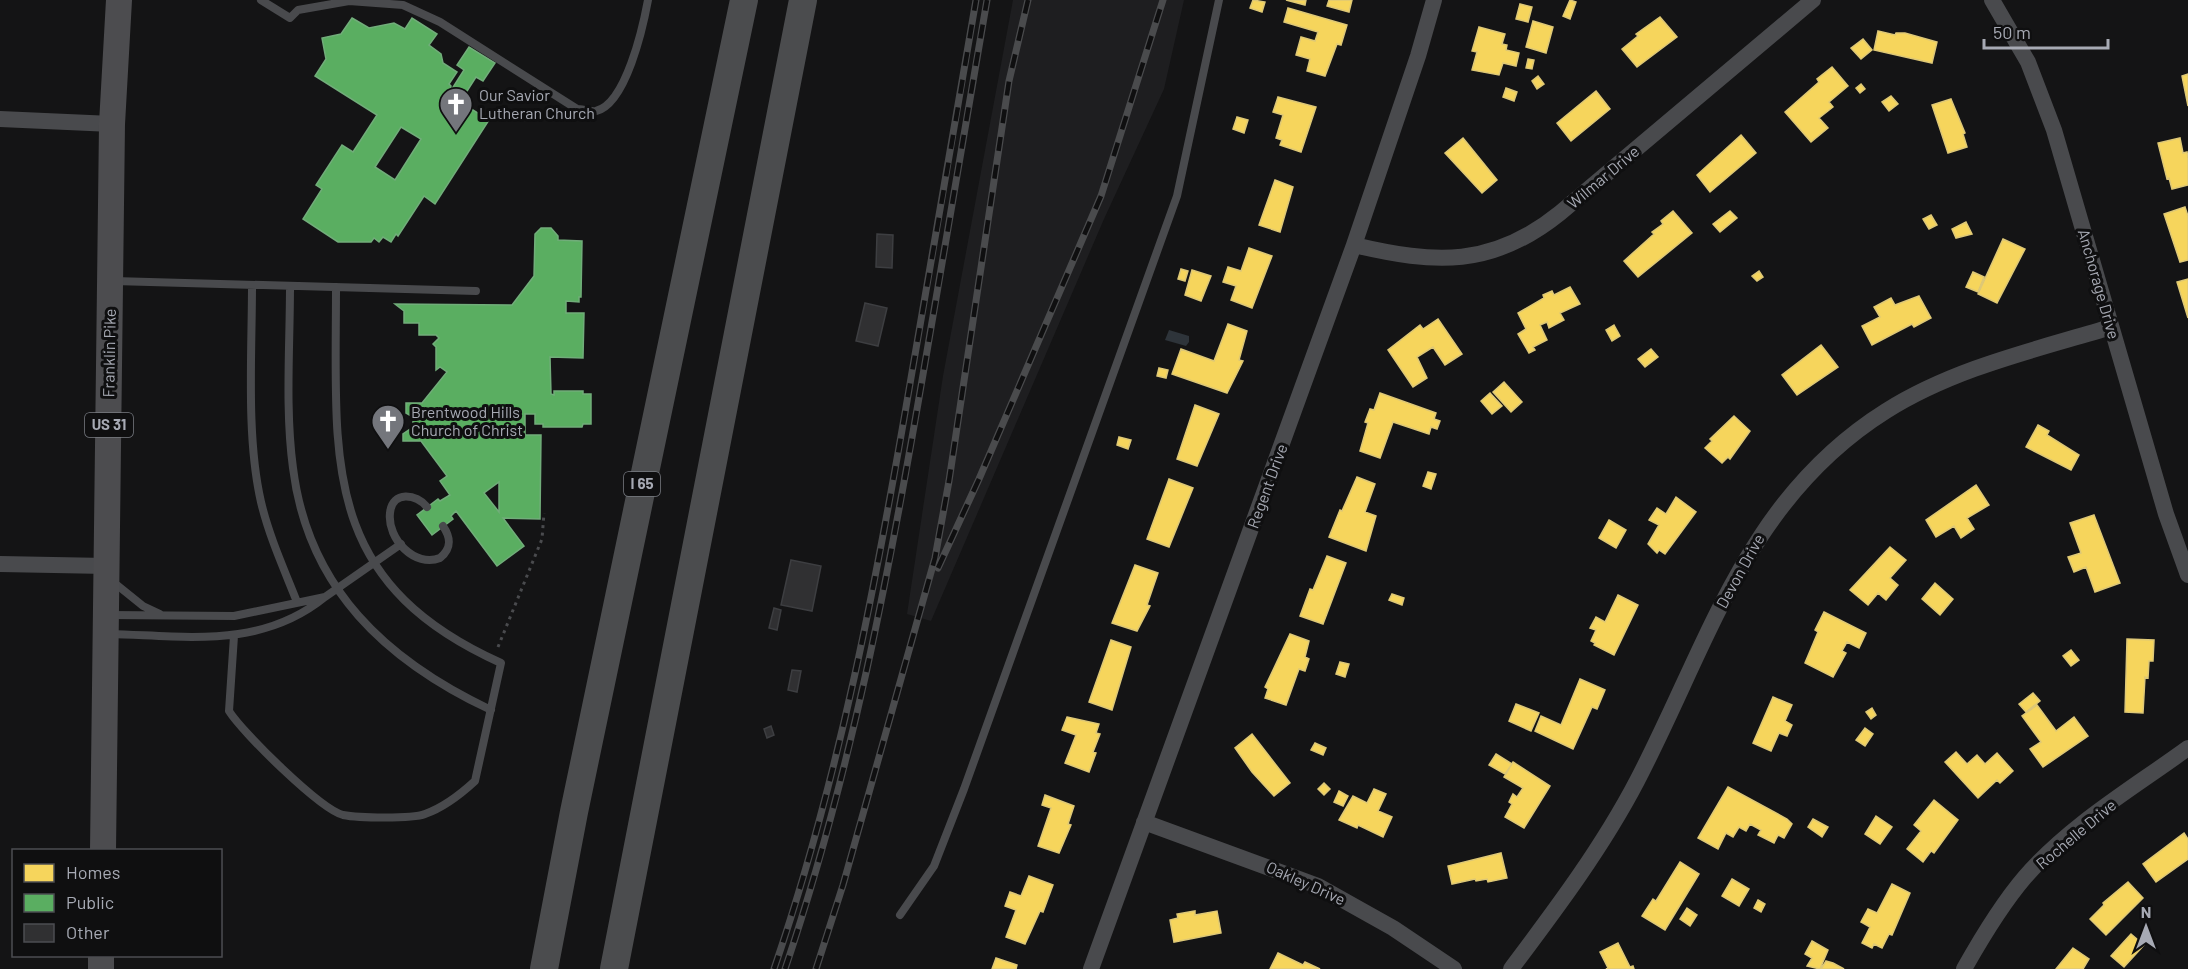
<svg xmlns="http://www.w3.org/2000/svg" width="2188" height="969" font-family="Barlow,sans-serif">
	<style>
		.built { fill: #1e1e20 }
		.water { fill: #2e343a }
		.homes { fill: #f6d55c; stroke: #dec876; stroke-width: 1.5 }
		.public { fill: #5aae61; stroke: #71ad7a; stroke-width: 1.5; fill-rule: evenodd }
		.building { fill: #303032; stroke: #3d3e41; stroke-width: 1.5 }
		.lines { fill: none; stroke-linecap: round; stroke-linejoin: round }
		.path { stroke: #4a4b4e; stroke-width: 3; stroke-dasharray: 3 4.5; stroke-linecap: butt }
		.service { stroke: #494a4d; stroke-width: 8 }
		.minor { stroke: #494a4d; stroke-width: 16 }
		.primary { stroke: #4c4c4f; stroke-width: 26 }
		.motorway { stroke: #4b4c4e; stroke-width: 28 }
		.rail-casing { stroke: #4a4b4d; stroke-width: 7 }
		.rail { stroke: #0f0f10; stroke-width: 4.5; stroke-dasharray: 14; stroke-linecap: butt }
		.labels { text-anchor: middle; stroke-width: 6; stroke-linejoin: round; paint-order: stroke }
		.shield { fill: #0f0f10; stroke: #797c83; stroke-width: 1.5 }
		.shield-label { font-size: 15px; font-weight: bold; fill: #a7aab4 }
		.poi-label { font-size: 16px; fill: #a7aab4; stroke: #0f0f10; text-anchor: start }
		.street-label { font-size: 16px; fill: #a7aab4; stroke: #0f0f10 }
	</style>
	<rect width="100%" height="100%" fill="#141415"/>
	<!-- built -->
	<path class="built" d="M1013 0H1184L1164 89 1104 219 931 621 907 614 943 376Z"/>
	<!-- water -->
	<path class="water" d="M1169 330 1189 336V342L1186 346 1165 340Z"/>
	<!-- homes -->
	<path class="homes" d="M1253 0 1265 2 1262 12 1250 8Z
		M1286 0H1306L1305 5Z
		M1329 0H1352L1349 12 1327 6Z
		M1570 0 1576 2 1570 19 1563 16Z
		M1520 4 1532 7 1528 22 1516 19Z
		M1288 8 1347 25 1341 45 1337 44 1325 76 1307 71 1310 59 1296 55 1301 37 1315 41 1318 32 1284 22Z
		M1660 17 1677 37 1637 67 1622 49 1638 36 1636 34Z
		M1533 21 1553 27 1546 53 1526 47Z
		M1479 27 1505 34 1502 44 1507 45 1506 50 1519 53 1516 66 1503 63 1499 75 1472 70 1477 52 1472 51Z
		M1878 31 1895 35 1896 33H1905L1937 42 1932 63 1874 50Z
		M1863 39 1872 50 1861 59 1851 48Z
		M1528 59 1534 60 1532 69 1526 68Z
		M1832 67 1848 86 1829 102 1833 107 1819 118 1828 128 1811 142 1785 112 1819 82 1817 79Z
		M2188 74V106L2182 76Z
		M1538 76 1544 84 1537 89 1532 81Z
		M1861 84 1865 89 1860 93 1856 88Z
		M1506 88 1517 92 1514 101 1503 97Z
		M1596 91 1610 109 1571 141 1557 123Z
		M1891 96 1898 104 1889 111 1882 102Z
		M1278 97 1316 107 1301 152 1280 145 1282 140 1276 138 1283 115 1273 112Z
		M1951 99 1965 133 1963 134 1967 147 1948 153 1932 105Z
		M1237 117 1248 120 1244 133 1233 129Z
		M1741 135 1756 153 1710 192 1697 175Z
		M1463 138 1497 180 1482 193 1445 153Z
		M2180 138 2183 153 2187 152 2188 158V185L2172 189 2169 178 2167 179 2158 143Z
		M1275 180 1293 187 1280 232 1259 225Z
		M2185 207 2188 216V260L2180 262 2164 214Z
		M1673 211 1692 233 1638 277 1624 261 1654 234 1652 232 1663 224 1661 221Z
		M1730 211 1737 218 1720 232 1713 224Z
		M1931 215 1937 225 1929 229 1923 219Z
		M1966 222 1972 234 1956 238 1952 229Z
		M2003 239 2025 249 1997 303 1978 294Z
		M1249 248 1272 256 1252 308 1231 300 1236 286 1223 282 1228 267 1241 271Z
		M1181 269 1188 271 1185 281 1178 279Z
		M1192 270 1211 276 1201 301 1185 295Z
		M1759 271 1763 277 1757 281 1752 276Z
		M1973 272 1984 277 1978 292 1966 287Z
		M2188 279V318L2177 282Z
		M1570 287 1580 304 1560 313 1564 320 1549 328 1547 322 1540 325 1547 340 1533 347 1535 350 1529 353 1518 334 1526 329 1518 313 1544 298 1543 295 1552 291 1554 295Z
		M1919 296 1931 318 1914 327 1912 324 1872 345 1862 326 1880 317 1874 307 1891 298 1895 305Z
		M1438 319 1462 354 1445 365 1433 347 1417 357 1427 378 1413 387 1388 350 1420 325 1423 329Z
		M1228 324 1247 331 1239 360 1243 361 1227 393 1172 374 1181 349 1214 361Z
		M1614 325 1620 336 1612 341 1606 330Z
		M1821 345 1838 367 1797 395 1782 375Z
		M1651 349 1658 357 1645 367 1638 359Z
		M1159 368 1168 370 1166 378 1157 376Z
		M1504 382 1522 402 1511 412 1493 392Z
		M1380 393 1436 413 1434 419 1440 421 1437 429 1431 427 1429 434 1393 422 1380 458 1360 451 1368 423 1365 422 1370 409 1374 410Z
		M1490 393 1502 406 1492 414 1481 401Z
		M1195 405 1219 414 1197 466 1177 459Z
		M1734 416 1750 431 1730 459 1728 457 1722 463 1705 448 1712 441 1710 439Z
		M2038 425 2049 431 2047 435 2079 455 2071 470 2026 447Z
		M1119 437 1131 440 1128 449 1117 445Z
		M1428 472 1436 474 1431 489 1423 486Z
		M1357 477 1375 484 1365 512 1376 516 1366 551 1329 537 1340 510 1342 511Z
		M1169 479 1193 488 1169 547 1147 539Z
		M1976 485 1989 505 1967 518 1974 529 1961 538 1954 526 1936 537 1926 520Z
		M1676 497 1696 512 1665 554 1659 550 1657 553 1648 544 1659 525 1649 520 1657 508 1666 514Z
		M2094 515 2120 583 2095 592 2086 567 2074 572 2068 557 2081 553 2070 523Z
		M1609 520 1626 530 1616 548 1599 538Z
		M1890 547 1906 560 1890 578 1898 585 1886 600 1878 593 1868 605 1850 590Z
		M1327 556 1346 563 1323 624 1300 616 1310 589 1313 590Z
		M1135 565 1158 573 1147 605 1150 606 1137 631 1112 623Z
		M1935 583 1953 599 1940 615 1922 599Z
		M1392 594 1404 598 1402 605 1389 600Z
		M1618 595 1638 605 1614 655 1594 645 1595 643 1591 641 1596 630 1590 628 1596 617 1605 622Z
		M1824 612 1866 633 1859 648 1847 642 1842 651 1846 653 1833 677 1805 663 1818 632 1815 630Z
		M1290 634 1309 641 1305 657 1309 659 1305 671 1299 669 1286 705 1265 698 1268 689 1265 687Z
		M2127 639 2154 640 2153 661H2149L2148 678 2145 677 2143 713 2125 712Z
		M1111 640 1131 647 1112 710 1089 702Z
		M2071 650 2079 660 2071 666 2063 656Z
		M1340 662 1349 664 1345 677 1336 674Z
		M1580 679 1605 690 1597 709 1592 707 1573 749 1535 731 1541 716 1561 725Z
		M2033 693 2040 701 2026 712 2019 704Z
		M1773 697 1792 705 1785 721 1792 725 1787 736 1779 733 1771 751 1753 743Z
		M1516 704 1539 713 1531 731 1509 721Z
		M2037 705 2056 731 2074 717 2088 736 2043 767 2030 749 2041 742 2022 716Z
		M1872 708 1876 715 1871 719 1866 712Z
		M1067 717 1099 724 1096 733 1100 734 1093 752 1096 753 1089 772 1065 763 1076 735 1062 730Z
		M1865 728 1873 734 1865 746 1856 740Z
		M1252 734 1290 783 1274 796 1252 772 1235 748Z
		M1315 743 1326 748 1323 755 1311 750Z
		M1956 752 1967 764 1977 755 1985 764 1997 753 2013 771 2000 783 1997 780 1978 798 1945 762Z
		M1496 754 1512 764 1505 774 1489 765Z
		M1513 762 1550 786 1524 828 1505 817 1512 804 1509 802 1513 794 1517 797 1523 788 1504 777Z
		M1324 783 1330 789 1324 795 1318 789Z
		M1728 787 1787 819 1792 824 1784 838 1778 835 1774 843 1758 835 1761 830 1750 824 1746 831 1739 827 1733 837 1726 833 1718 849 1698 838Z
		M1374 789 1386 794 1378 811 1392 817 1383 837 1358 825 1357 828 1339 820 1353 796 1367 803Z
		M1339 791 1348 796 1343 806 1334 802Z
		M1045 795 1074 806 1068 824 1071 825 1059 853 1038 846 1051 808 1042 805Z
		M1934 800 1958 820 1934 853 1931 851 1923 862 1907 849 1921 831 1914 825Z
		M1876 816 1892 827 1880 844 1865 834Z
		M1813 819 1828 827 1822 837 1808 827Z
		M2184 833 2188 839V859L2156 882 2143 864Z
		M1501 853 1507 878 1488 882 1487 879 1476 881 1475 879 1452 884 1448 866Z
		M1680 862 1699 874 1665 930 1642 916 1653 899 1656 901Z
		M1029 876 1053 885 1043 912 1040 911 1025 944 1006 937 1016 910 1005 906 1010 892 1021 896Z
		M1732 879 1749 889 1739 906 1722 896Z
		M2128 882 2143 898 2106 935 2090 919 2104 905 2103 903Z
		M1892 884 1910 893 1892 935 1889 934 1882 948 1874 944 1872 948 1862 943 1870 927 1861 922 1868 909 1877 913Z
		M1758 900 1765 904 1761 912 1754 908Z
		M1687 908 1697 915 1690 926 1680 919Z
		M1195 911V915L1217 911 1221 933 1174 942 1170 920 1178 918 1177 914Z
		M2131 934 2144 945 2124 967 2111 956Z
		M1812 941 1828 950 1820 969 1807 966 1812 958 1805 954Z
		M1618 943 1630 967 1633 966 1634 969H1606L1608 968 1600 952Z
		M2073 948 2089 959 2083 969H2056Z
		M1278 953 1303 965 1305 962 1320 969H1270Z
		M996 958 1017 965 1016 969H992Z
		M1826 961 1833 963 1844 969H1821Z"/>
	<!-- public -->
	<path class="public" d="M352 18 369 28 394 23 405 29 412 18 437 34 429 45 441 54 443 63 457 72 449 84 451 86 450 92 464 70 457 65 469 47 495 63 483 81 476 77 460 102 489 120 435 204 424 196 398 236 396 234 391 242 383 237 379 242 374 238 371 242H338L303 219 322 189 316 185 342 145 353 152 377 115 315 76 326 59 322 38 341 34ZM401 127 421 139 395 180 375 167Z
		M541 228H551L558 236V240L582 241 581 297H579V302L566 301V313H584L583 358 550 357 551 394 554 395V391H583V394H591V424H583L582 427H543V424H535V414H525V435H541L540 519 503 518 524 546 497 566 456 511 451 516 453 519 432 535 417 515 438 499 440 501 450 495 440 481 447 476 421 441H403V434L413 427V417L406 413V403H422L447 372 440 367 436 370V347L433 344 439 338 436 335H419V323H404V311L395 304 512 305 534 276 535 234ZM499 482V512L484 493Z"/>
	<!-- building -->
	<path class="building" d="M877 234 893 235 892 268 876 267Z
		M865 303 887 308 878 346 856 341Z
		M791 560 821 566 812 611 781 605Z
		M774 608 781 610 777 630 769 628Z
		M792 670 801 671 797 692 788 690Z
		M771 726 774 735 767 738 764 729Z"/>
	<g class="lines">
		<!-- path -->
		<path class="path" d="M498 647 542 539 544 513"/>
		<!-- service -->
		<path class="service" d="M261 0 290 18 298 10 349 1 403 5 440 22 577 109C582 109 591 112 596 111 626 104 643 27 648 0
			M114 281 476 291
			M252 285C252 353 246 437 261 502 269 536 284 569 297 602
			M290 286C290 346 285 409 293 468 308 589 387 661 491 710
			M427 507C417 494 392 490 390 513 387 539 415 568 440 558 452 548 451 538 443 526
			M112 581 143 606 160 614
			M325 597 401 544
			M109 615 234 616 325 597C261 649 187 636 110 634
			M234 636 229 711C242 732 320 809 343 815 358 818 412 819 425 814 442 808 462 793 475 781L501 663C319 581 336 460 336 287
			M900 915 934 866 964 789 1177 196 1219 0"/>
		<!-- minor -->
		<path class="minor" d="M1992 0 2028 62 2054 130 2166 514 2188 575
			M0 119 112 124
			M1354 245C1435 264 1492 268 1560 213L1813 0
			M0 564 107 566
			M1144 822 1318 886 1393 928 1454 969
			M1091 969 1354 245 1418 56 1434 0
			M1511 969C1556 909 1602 848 1637 781 1709 643 1746 499 1886 411 1954 368 2035 350 2111 327
			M1964 969C1982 937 2001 905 2025 877 2070 825 2133 788 2188 748"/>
		<!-- primary -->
		<path class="primary" d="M103 850 112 124 119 0
			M101 969V956"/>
		<!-- motorway -->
		<path class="motorway" d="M544 969 574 812 744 0
			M614 969 803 0"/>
		<defs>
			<path id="rail" d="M938 568 979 479 1101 196 1163 0
				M774 969C840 776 877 578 911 378 933 252 955 126 976 0
				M785 969C852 771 890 568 925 363 946 242 966 121 987 0
				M816 969 843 885 935 558 949 481 1009 81 1028 0"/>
		</defs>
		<!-- rail casing -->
		<use href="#rail" class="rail-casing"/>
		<!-- rail -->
		<use href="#rail" class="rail"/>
	</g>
	<!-- icons -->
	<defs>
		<symbol id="church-pin" viewBox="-11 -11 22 30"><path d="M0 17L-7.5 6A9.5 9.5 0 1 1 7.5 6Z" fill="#74767c" stroke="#0f0f10"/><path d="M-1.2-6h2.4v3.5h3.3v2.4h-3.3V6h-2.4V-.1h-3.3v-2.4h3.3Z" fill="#fff"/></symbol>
	</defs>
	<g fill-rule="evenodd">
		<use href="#church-pin" x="437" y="85" width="38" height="52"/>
		<use href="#church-pin" x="369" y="402" width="38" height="52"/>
	</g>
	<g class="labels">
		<!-- shield labels -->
		<g class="shield">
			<rect x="85" y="413" width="48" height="24" rx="4.5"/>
			<rect x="624" y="472" width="36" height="24" rx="4.5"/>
		</g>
		<g class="shield-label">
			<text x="109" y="430">US 31</text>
			<text x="642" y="489">I 65</text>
		</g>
		<!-- poi labels -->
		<g class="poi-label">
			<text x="479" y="101">Our Savior<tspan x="479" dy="18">Lutheran Church</tspan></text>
			<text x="411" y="418">Brentwood Hills<tspan x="411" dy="18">Church of Christ</tspan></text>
		</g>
		<!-- street labels -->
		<g class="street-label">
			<text transform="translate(1603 177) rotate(-40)" y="6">Wilmar Drive</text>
			<text transform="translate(2099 284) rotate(74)" y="6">Anchorage Drive</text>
			<text transform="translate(109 353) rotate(-89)" y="6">Franklin Pike</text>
			<text transform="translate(1267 486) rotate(-70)" y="6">Regent Drive</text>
			<text transform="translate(1740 571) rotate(-61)" y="6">Devon Drive</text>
			<text transform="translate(2076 834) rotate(-40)" y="6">Rochelle Drive</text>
			<text transform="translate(1306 883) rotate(24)" y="6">Oakley Drive</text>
		</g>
	</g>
	<!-- legend -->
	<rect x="12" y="849" width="210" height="108" fill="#0f0f10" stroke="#4c4d52" stroke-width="1.5"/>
	<rect x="24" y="864" width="30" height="18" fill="#f6d55c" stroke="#4c4d52" stroke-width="1.5"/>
	<text x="66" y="879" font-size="18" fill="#a7aab4">Homes</text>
	<rect x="24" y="894" width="30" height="18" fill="#5aae61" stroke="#4c4d52" stroke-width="1.5"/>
	<text x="66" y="909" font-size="18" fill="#a7aab4">Public</text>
	<rect x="24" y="924" width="30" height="18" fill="#303032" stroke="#4c4d52" stroke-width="1.5"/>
	<text x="66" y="939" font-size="18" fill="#a7aab4">Other</text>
	<!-- north arrow -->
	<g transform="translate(2146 927)" stroke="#0f0f10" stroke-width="4.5" paint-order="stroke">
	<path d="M0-4.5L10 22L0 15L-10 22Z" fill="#a7aab4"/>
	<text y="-9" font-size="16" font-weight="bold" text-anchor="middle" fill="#a7aab4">N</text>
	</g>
	<!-- scale -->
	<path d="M1984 39v9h124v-9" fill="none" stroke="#a7aab4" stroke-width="3"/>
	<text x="1993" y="39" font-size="18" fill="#a7aab4" stroke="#0f0f10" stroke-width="4.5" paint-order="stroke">50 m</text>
</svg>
